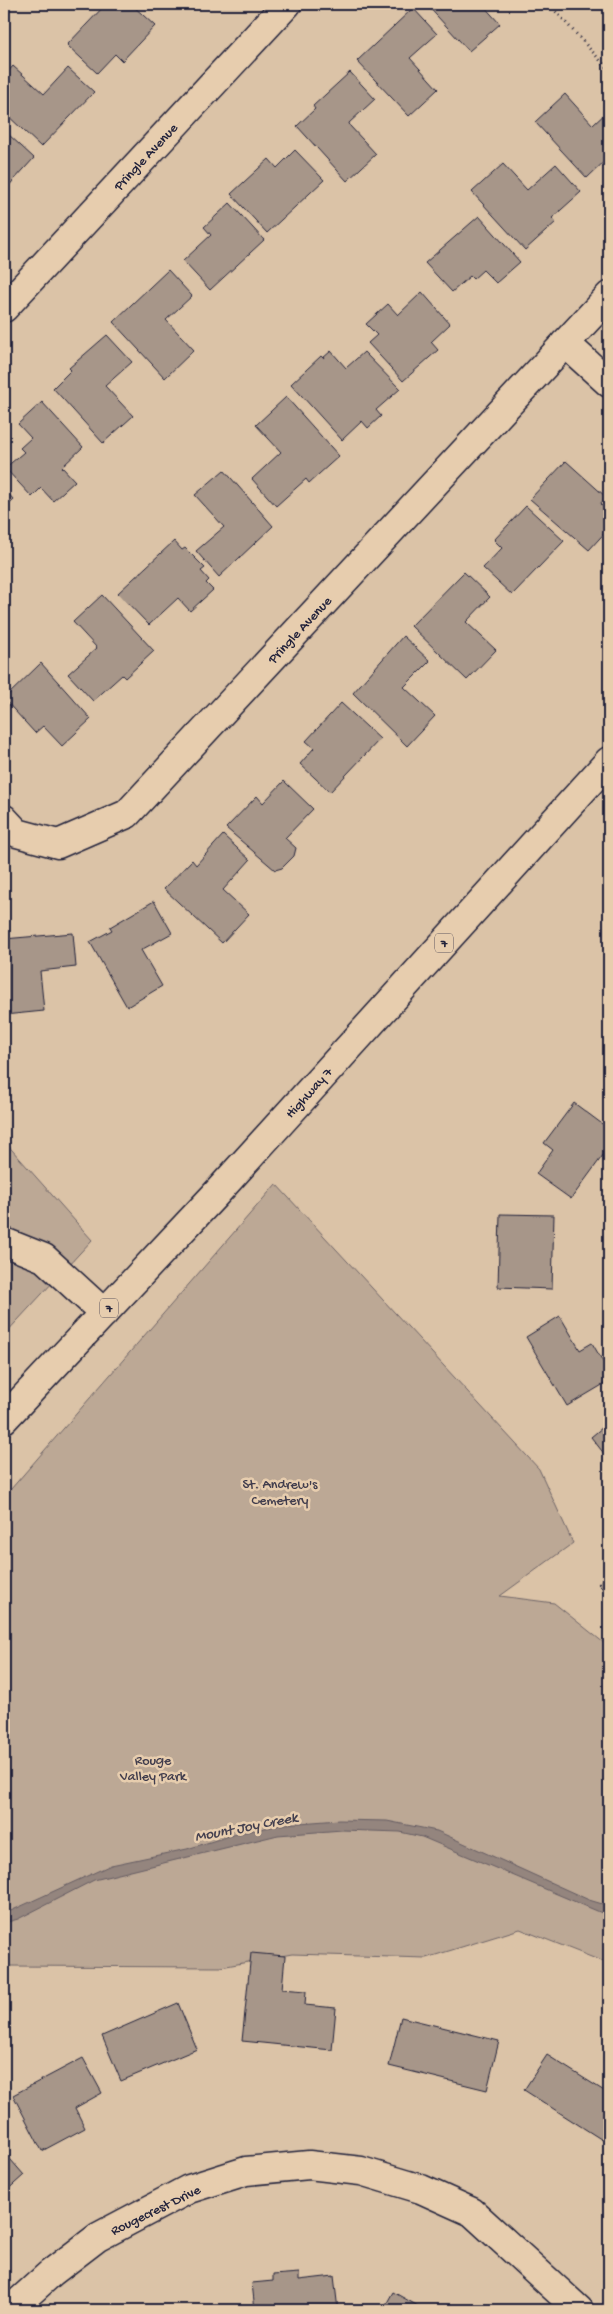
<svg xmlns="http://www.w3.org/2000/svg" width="613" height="2314" font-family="'Gochi Hand',sans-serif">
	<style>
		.green { fill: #bca895; stroke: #6f6568 }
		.water { fill: #94857e; stroke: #665d63 }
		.building { fill: #a79689; stroke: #22223b }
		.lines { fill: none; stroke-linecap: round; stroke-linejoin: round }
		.minor-casing { stroke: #22223b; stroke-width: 31 }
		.major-casing { stroke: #22223b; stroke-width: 31 }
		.path { stroke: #22223b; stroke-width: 3; stroke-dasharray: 1 4; stroke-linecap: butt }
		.minor { stroke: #e7cdae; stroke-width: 28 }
		.major { stroke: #e7cdae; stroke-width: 28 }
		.labels { text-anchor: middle; stroke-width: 5; stroke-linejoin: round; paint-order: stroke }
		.shield { fill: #e7cdae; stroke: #5d555e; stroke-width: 1 }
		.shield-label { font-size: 12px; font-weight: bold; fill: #22223b }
		.street-label { font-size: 14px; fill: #22223b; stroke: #e7cdae }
		.park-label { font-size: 14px; fill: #413d4d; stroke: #e7cdae }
		.water-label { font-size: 15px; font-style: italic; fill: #44404f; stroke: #e7cdae }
	</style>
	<rect width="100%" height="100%" fill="#dbc3a7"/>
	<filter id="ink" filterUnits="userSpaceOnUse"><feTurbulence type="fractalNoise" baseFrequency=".02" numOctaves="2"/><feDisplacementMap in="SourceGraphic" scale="10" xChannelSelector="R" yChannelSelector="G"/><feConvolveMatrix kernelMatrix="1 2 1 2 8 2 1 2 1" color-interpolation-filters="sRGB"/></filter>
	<g filter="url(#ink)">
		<!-- green -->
		<path class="green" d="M4 1141 92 1240 4 1335Z
			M276 1184 539 1469 573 1543 500 1596 554 1603 609 1647V1964L520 1929 426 1958 292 1954 221 1967 4 1966V1497Z"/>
		<!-- water -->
		<path class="water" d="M339 1820 387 1821 437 1831 589 1900 609 1906V1916L422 1837 400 1832 342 1830 278 1835 94 1880 18 1919 4 1923V1914L111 1865 187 1849 239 1833 286 1824Z"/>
		<!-- building -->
		<path class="building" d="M106 4H131L155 26 122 61 115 54 97 73 67 45Z
			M426 4H482L500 24 469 51Z
			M413 8 437 34 410 58 438 89 409 116 357 61Z
			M13 66 44 94 68 68 94 92 41 147 4 112V76Z
			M350 72 375 99 349 123 350 126 376 154 347 181 297 126 315 109 313 106Z
			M565 94 593 125 609 110V157L587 178 535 122Z
			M8 134 34 158 4 191V138Z
			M295 150 324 180 267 233 231 194 269 159 277 168Z
			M503 164 527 190 556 164 581 192 552 218 556 222 525 250 472 192Z
			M230 203 264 240 210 290 183 261 211 235 204 227Z
			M479 216 520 262 496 283 483 270 473 279 470 276 452 292 425 263Z
			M168 270 192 296 166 320 194 350 165 378 113 322Z
			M422 292 450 324 431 342 438 350 403 381 368 343 377 335 366 324 388 304 398 315Z
			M107 335 132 362 105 386 133 416 103 443 53 388 71 370 69 368Z
			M331 351 346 368 364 352 400 389 376 410 381 416 368 428 362 421 342 440 291 384 321 356 323 358Z
			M286 397 339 456 309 483 306 479 276 506 252 479 281 452 256 425Z
			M42 402 83 447 62 467 75 481 53 501 41 488 32 497 5 468 24 452 20 448 31 438 18 424Z
			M566 461 606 497 600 504 609 512V528L589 550 530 499Z
			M224 470 273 526 219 577 196 551 224 527 195 495Z
			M4 489 14 500 4 509Z
			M526 506 564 541 512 595 483 568 502 548 494 540Z
			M174 541 182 550 185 548 205 568 201 571 209 580 206 583 213 590 190 611 178 598 149 625 118 593Z
			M464 572 490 597 466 622 496 650 467 680 411 626Z
			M102 595 154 651 125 678 122 675 93 701 68 674 97 648 73 622Z
			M403 636 430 661 404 687 435 716 407 746 353 693Z
			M41 663 91 719 62 746 43 726 35 733 4 699Z
			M341 703 380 739 330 792 300 764 314 748 306 741Z
			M284 781 313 809 285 838 296 848 294 856 282 868 275 870 226 828 257 796 263 803Z
			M223 835 250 860 223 890 249 914 222 943 164 889 192 860 196 865Z
			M154 901 172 933 141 950 162 986 127 1007 90 942 112 930 110 927Z
			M73 933 76 967 40 971 44 1011 4 1015V939Z
			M574 1103 609 1129 605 1138 609 1141V1147L571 1199 536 1174 553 1150 544 1143Z
			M500 1214 554 1215 552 1289 498 1287Z
			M560 1316 580 1350 592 1343 609 1372V1381L567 1406 526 1337Z
			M609 1422V1460L591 1437Z
			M609 1572V1595L598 1584Z
			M251 1953 285 1956 282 1989 306 1991 305 2005 336 2008 332 2050 242 2041Z
			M178 2003 197 2049 121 2081 102 2036Z
			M401 2017 499 2041 487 2090 389 2066Z
			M547 2055 609 2094V2140L607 2143 524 2090Z
			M83 2058 102 2093 75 2108 85 2128 42 2151 13 2095Z
			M4 2152 24 2175 4 2193Z
			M299 2273V2280L334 2276 338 2310H255L252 2283 273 2281V2275Z
			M393 2292 411 2302 425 2310H383Z"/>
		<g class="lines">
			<defs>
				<path id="minor" d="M4 308 287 4
					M565 343 609 383
					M4 819 17 833 58 844 127 814 609 296
					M4 1242 44 1258 104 1313
					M10 2310 51 2273 98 2237 189 2189 246 2171 309 2165 361 2171 421 2189 472 2212 579 2310"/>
				<path id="major" d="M4 1419 214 1196 609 761"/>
			</defs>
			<!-- minor casing -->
			<use href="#minor" class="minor-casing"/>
			<!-- major casing -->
			<use href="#major" class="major-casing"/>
			<!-- path -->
			<path class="path" d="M549 4 609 70"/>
			<!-- minor -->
			<use href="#minor" class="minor"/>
			<!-- major -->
			<use href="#major" class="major"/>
		</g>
	</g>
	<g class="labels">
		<!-- shield labels -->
		<g class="shield">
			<rect x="435" y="933.5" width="18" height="19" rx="4"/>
			<rect x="100" y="1298.5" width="18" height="19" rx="4"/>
		</g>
		<g class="shield-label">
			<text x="444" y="947">7</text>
			<text x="109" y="1312">7</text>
		</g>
		<!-- street labels -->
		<g class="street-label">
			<text transform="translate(145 156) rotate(-47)" y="5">Pringle Avenue</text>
			<text transform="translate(299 629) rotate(-47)" y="5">Pringle Avenue</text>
			<text transform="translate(308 1092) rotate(-48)" y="5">Highway 7</text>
			<text transform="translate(155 2209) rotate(-26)" y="5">Rougecrest Drive</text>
		</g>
		<!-- park labels -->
		<g class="park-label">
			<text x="280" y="1488">St. Andrew's<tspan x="280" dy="16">Cemetery</tspan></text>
			<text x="153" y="1764">Rouge<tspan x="153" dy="16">Valley Park</tspan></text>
		</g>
		<!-- water labels -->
		<g class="water-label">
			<text transform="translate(246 1826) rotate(-11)" y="5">Mount Joy Creek</text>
		</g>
	</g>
	<!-- margin -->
	<rect width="613" height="2314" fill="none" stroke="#e7cdae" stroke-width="20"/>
	<rect x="10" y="10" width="593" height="2294" fill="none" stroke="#22223b" stroke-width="2" filter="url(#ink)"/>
</svg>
